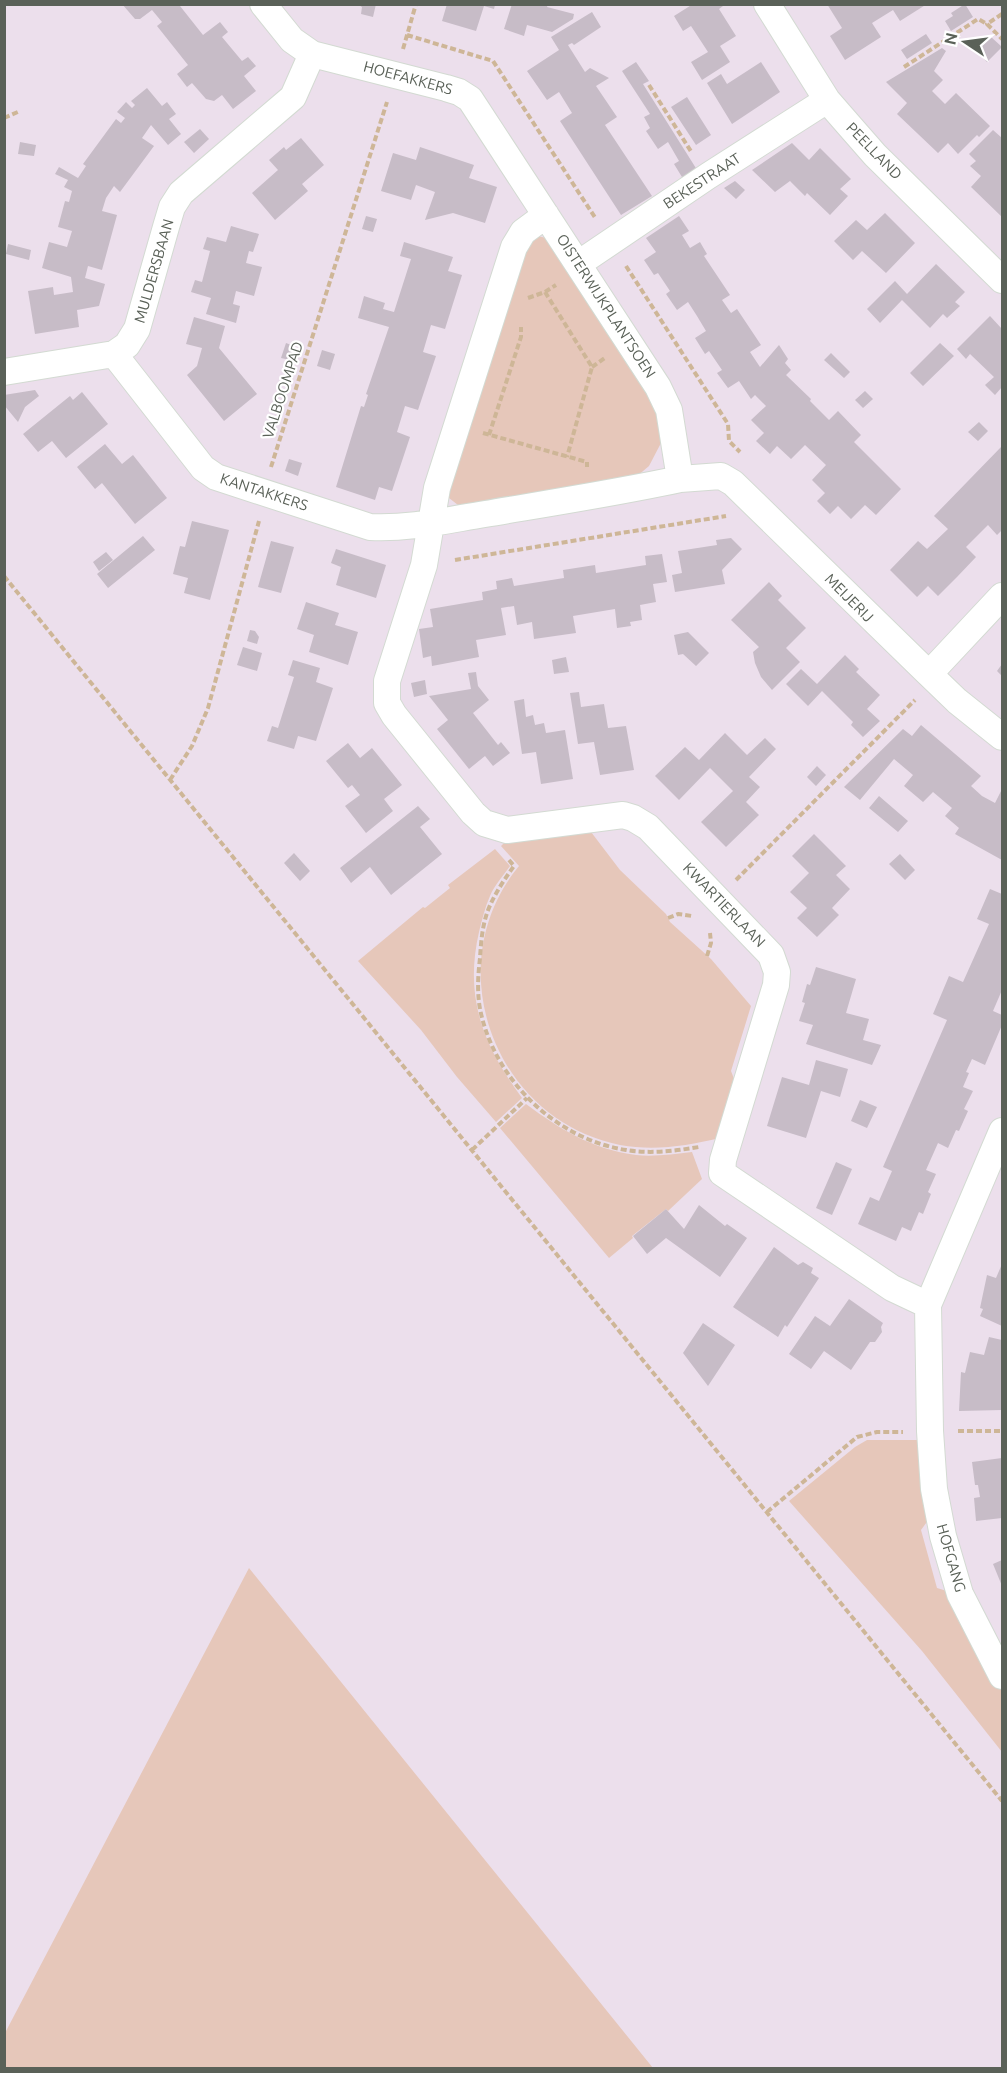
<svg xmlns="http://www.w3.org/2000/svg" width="1007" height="2073" font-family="Ubuntu,sans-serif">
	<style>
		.green { fill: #e6c7ba }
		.building { fill: #c7bcc7 }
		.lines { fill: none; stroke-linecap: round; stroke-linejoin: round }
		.minor-casing { stroke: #d3dad2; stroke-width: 28 }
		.path { stroke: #ceb697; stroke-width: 4; stroke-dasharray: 6 3; stroke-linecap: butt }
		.minor { stroke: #fff; stroke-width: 26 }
		.labels { text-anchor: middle; stroke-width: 4.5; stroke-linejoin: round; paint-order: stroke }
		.street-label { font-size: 15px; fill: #5a6158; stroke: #fff }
	</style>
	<rect width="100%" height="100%" fill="#ecdfec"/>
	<!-- green -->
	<path class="green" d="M538 236 546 238 655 404 661 443 649 466 636 477 458 505 449 498 447 491 525 244Z
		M588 828 620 870 666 914 670 922 711 959 751 1006 731 1071 736 1084 720 1138C686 1146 655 1151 620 1145 494 1120 437 965 519 866L501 846 507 840Z
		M495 849 510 866C503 876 494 886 490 896 485 907 482 920 479 932 464 998 483 1045 522 1098L496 1122 457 1077 421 1030 358 961 423 907 425 908 450 888 448 885Z
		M526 1104C561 1130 592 1149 636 1155 654 1157 674 1154 692 1152L702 1179 668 1211 666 1209 632 1236 633 1238 609 1258 500 1128Z
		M867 1440H920L929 1519 921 1530 937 1588 950 1592 994 1677 1002 1689V1752L922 1651 789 1501 855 1447Z
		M249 1568 653 2068H5V2033Z"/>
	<!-- building -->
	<path class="building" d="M122 4H182L180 6 203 35 220 22 228 32 222 37 242 61 248 57 256 66 244 76 256 91 233 109 222 95 214 101 206 99 192 83 187 87 177 74 188 65 157 26 162 22 152 10 140 19H135Z
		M357 4H376L373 17 361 14 362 7Z
		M447 4H484L495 5 494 9 484 6 476 31 442 21Z
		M512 4H548L547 7 574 14 573 19 552 32 527 25 524 36 504 29Z
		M693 4H722L723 6 719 9 736 36 720 46 730 62 702 80 691 62 708 52 691 26 683 31 674 16Z
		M827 4H927L900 21 893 10 872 23 881 37 845 60 830 36 842 28Z
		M965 4 973 17 951 31 945 21 953 16 951 13Z
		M592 12 601 27 574 45 572 43 568 45 585 72 590 68 609 78 596 86 617 117 605 125 652 196 621 215 560 121 572 113 559 92 547 100 527 71 559 50 551 37Z
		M926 34 932 43 907 59 901 50Z
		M990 36 1002 47 987 62 979 54V48Z
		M942 48 946 51 934 71 943 80 932 91 945 104 956 93 990 126 979 137 977 135 958 154 948 143 938 153 897 114 907 103 886 82Z
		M636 62 649 81 643 84 699 173 685 182 674 164 679 161 668 142 658 149 646 131 650 128 644 117 650 114 622 71Z
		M761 62 780 92 732 124 707 83 721 74 727 84Z
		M147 88 162 106 167 102 176 114 169 119 181 134 168 145 151 125 142 138 154 146 120 192 114 186 106 198 102 211 117 215 102 270 88 266 85 278 105 284 99 306 77 310 79 327 35 334 28 291 53 287 54 295 73 292 71 277 42 268 49 242 67 247 72 231 58 227 65 201 69 202 72 191 64 187 68 180 55 174 59 167 78 178 86 166 83 164 116 119 121 123 125 118 117 112 126 102 132 108 135 105 131 101Z
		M687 97 711 135 696 145 671 107Z
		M200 129 209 139 194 153 184 142Z
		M993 130 1002 138V217L971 187 981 176 970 166 976 161 969 154Z
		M301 138 324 165 302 184 308 191 275 220 252 193 278 170 269 160 284 147 286 150Z
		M20 142 36 145 34 156 18 154Z
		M792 143 809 160 820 148 851 179 840 189 848 196 830 215 807 193 805 196 790 181 775 192 752 170Z
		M420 147 474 165 469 178 497 187 485 223 453 213 425 220 435 192 416 185 411 200 381 191 393 153 416 160Z
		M735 181 745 190 736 199 724 188Z
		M885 213 915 243 886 273 862 251 853 260 834 241 856 220 867 230Z
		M366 216 377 219 373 232 362 229Z
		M679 216 689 231 682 235 690 248 700 242 707 254 704 256 730 295 722 300 731 313 737 309 761 345 750 352 760 367 779 345 788 359 785 363 791 370 786 375 811 399 810 401 829 420 838 411 861 435 854 442 901 489 876 515 865 505 851 519 838 506 830 514 817 501 825 493 812 480 826 465 805 445 791 459 777 446 770 454 756 441 764 433 751 420 766 406 755 395 751 399 739 381 728 388 717 373 722 370 709 351 705 354 695 338 706 331 697 316 688 302 677 310 666 294 670 291 658 273 654 275 644 260 656 252 646 238Z
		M231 226 259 234 253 252 249 251 246 263 262 267 254 296 236 291 233 304 240 306 236 323 206 314 211 298 191 292 195 280 202 282 210 251 203 249 207 237 226 242Z
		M404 242 453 257 448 271 462 275 445 329 431 325 423 352 436 356 418 410 405 406 397 432 410 437 392 491 379 487 375 500 336 487 361 406 364 407 368 395 366 394 389 327 358 318 364 296 385 303 383 309 394 312 411 259 400 256Z
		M8 244 31 250 29 260 6 254Z
		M936 264 965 292 955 302 960 306 947 318 943 314 930 328 902 300 880 323 867 309 895 281 907 294Z
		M990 316 1002 329V387L995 395 985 385 994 377 970 354 966 359 957 349Z
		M194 317 225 326 219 348 257 394 224 421 187 375 197 366 202 348 186 344Z
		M286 343 294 346 290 360 281 358Z
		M940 343 954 356 923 386 910 373Z
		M322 350 335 354 330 370 317 366Z
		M831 353 850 372 844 378 824 360Z
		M35 390 39 396 25 407 18 422 4 405V395Z
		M865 391 873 399 863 408 855 400Z
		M82 392 108 424 66 458 52 441 38 452 23 434 70 396 73 400Z
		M979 422 988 431 978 441 968 432Z
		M105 444 122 464 133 455 167 498 135 524 102 483 95 489 77 467Z
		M1002 446V530L997 535 988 525 966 547 976 557 957 577 938 596 928 586 917 597 890 570 918 541 927 549 948 529 934 516Z
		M289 459 302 463 298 476 285 471Z
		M192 521 229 530 210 600 184 593 188 578 173 574 180 546 185 547Z
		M143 536 155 550 108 588 97 574Z
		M731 538 742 549 722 570 725 584 675 592 672 575 682 573 678 551 717 545 716 540Z
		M271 541 294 547 281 593 258 587Z
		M336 549 386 565 376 598 336 585 341 567 331 563Z
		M106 552 113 560 99 571 93 562Z
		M662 554 667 582 653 584 656 602 640 605 642 620 630 622 631 626 617 628 615 609 573 616 576 633 534 639 532 622 517 625 514 606 501 608 506 635 476 640 479 657 432 666 431 656 423 658 419 629 433 627 430 609 483 600 482 592 497 589 496 581 512 578 514 586 564 578 563 570 595 565 596 573 646 565 645 556Z
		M769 582 782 596 778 600 806 628 786 648 800 662 772 690 761 677 755 663 753 652 759 647 731 620Z
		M306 602 339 613 335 625 358 632 348 665 309 652 314 635 297 629Z
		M250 630 255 631 259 637 257 644 247 641Z
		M688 632 709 653 696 666 683 654 678 655 674 635Z
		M243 647 262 653 257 671 237 665Z
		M845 655 859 669 856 672 880 695 867 709 880 721 863 737 851 725 853 722 822 691 808 706 786 684 801 669 817 684Z
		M566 657 569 672 554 674 552 660Z
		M293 660 320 668 316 682 333 688 316 741 298 736 294 749 267 741 272 726 278 728 294 677 288 675Z
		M1002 664V676L997 671Z
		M476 672 478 686 489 700 473 713 498 745 501 742 510 753 493 766 485 756 469 769 437 729 448 720 429 696 471 689 468 673Z
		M425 680 427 694 414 697 411 683Z
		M579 692 581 707 604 704 608 728 626 726 634 770 600 775 594 742 578 744 570 693Z
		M524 699 526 717 533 715 535 725 544 723 546 733 565 730 573 779 541 784 536 752 522 754 514 701Z
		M921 725 981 776 971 786 982 796 995 803 1002 789V860L955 834 959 828 945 816 952 808 933 792 923 802 904 786 913 775 894 759 860 800 844 787 903 729 912 736Z
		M725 733 747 755 765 738 776 749 749 777 760 787 746 802 759 815 726 847 701 822 733 791 710 768 679 800 655 776 685 747 699 760Z
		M348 743 360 758 372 748 402 785 384 799 393 811 366 833 345 806 360 795 352 785 348 788 326 761Z
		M817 766 826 775 816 786 807 777Z
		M879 796 908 821 898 832 869 808Z
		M418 806 430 819 420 827 442 854 391 895 370 867 351 883 340 868Z
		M814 834 846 866 836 875 850 889 832 908 839 915 817 937 797 918 807 908 790 892 809 873 792 856Z
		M294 853 310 871 300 881 284 863Z
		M900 854 915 870 905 880 889 864Z
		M990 889 1002 894V990L993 1011 1002 1015V1025L985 1065 972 1059 966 1072 969 1073 963 1087 973 1091 964 1109 968 1111 959 1131 956 1130 948 1148 938 1143 926 1170 936 1174 928 1192 931 1194 923 1214 919 1212 911 1231 902 1227 896 1241 858 1224 870 1197 879 1201 892 1171 883 1167 947 1020 933 1014 949 976 963 982 989 924 977 919Z
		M816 967 856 979 846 1013 869 1019 863 1040 881 1045 872 1065 806 1044 813 1025 799 1021 805 1003 802 1002 807 984 810 985Z
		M816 1060 848 1069 840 1097 821 1091 806 1138 767 1126 782 1077 809 1085Z
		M860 1100 877 1107 867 1128 851 1121Z
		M836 1162 852 1169 832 1215 816 1208Z
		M699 1205 725 1226 727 1224 747 1238 720 1277 666 1238 647 1254 633 1236 666 1209 684 1229Z
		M774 1247 798 1265 803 1262 813 1268 811 1273 819 1278 787 1327 785 1325 778 1337 733 1307Z
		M1002 1264V1326L980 1316 983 1309 980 1308 987 1275 996 1278Z
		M849 1299 883 1323 881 1327 882 1332 875 1342H870L851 1370 824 1351 811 1369 789 1354 815 1316 830 1326Z
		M703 1323 735 1345 708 1386 683 1353Z
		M989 1337 1002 1340V1410L959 1411 961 1372 965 1373 970 1352 984 1355Z
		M1002 1458V1518L976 1521 974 1498 980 1497 978 1485H975L972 1462Z
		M1002 1560V1586L993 1564Z"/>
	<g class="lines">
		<defs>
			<path id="minor" d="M767 4 827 100 847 123 875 155 1002 280
				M546 215 523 232 514 247 437 488 424 565 387 681V703L394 715 473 813 484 823 507 830 623 815 633 818 648 827 771 955 777 972 776 985 723 1160 722 1173 892 1288 928 1305 1002 1131
				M578 264 708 176 827 100
				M114 354 203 468 216 477 370 527C409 529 447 520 485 514 550 503 615 493 680 479L669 410 658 387 470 99 459 92 446 88 312 54 292 40 263 4
				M4 372 114 354 127 345 137 329 166 227 172 207 181 193 293 97 312 54
				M680 479 721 476 733 483 929 674 1002 596
				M929 674 957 701 1002 737
				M928 1305 930 1431 934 1489 943 1536 960 1594 1002 1676"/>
		</defs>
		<!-- minor casing -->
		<use href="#minor" class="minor-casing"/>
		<!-- path -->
		<path class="path" d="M1002 14 987 24 1002 39
			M407 35 493 61 596 219
			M403 49 416 4
			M904 67 978 19 987 24
			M649 85 692 153
			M4 118 20 111
			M626 266 728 424 729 441 740 452
			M545 292 592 367 567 457
			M528 298 545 292 556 285
			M592 367 606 357
			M483 433 587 462V467
			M489 435 521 337V327
			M271 467 387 102
			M455 560 726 516
			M4 576 1002 1801
			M170 780 192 746 208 708 259 521
			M509 860 514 866C504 880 493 896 487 913 482 928 481 943 480 958 478 975 477 992 480 1009 494 1079 555 1139 626 1150 650 1154 675 1151 699 1147
			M736 880 915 700
			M668 918 678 914 692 916
			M707 956 711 943 710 933
			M472 1150 527 1098
			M958 1431H1002
			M767 1512 857 1437 877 1432H903"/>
		<!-- minor -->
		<use href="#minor" class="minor"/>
	</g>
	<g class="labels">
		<!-- street labels -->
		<g class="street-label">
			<text transform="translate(408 78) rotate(15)" y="5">HOEFAKKERS</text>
			<text transform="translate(874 151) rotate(46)" y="5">PEELLAND</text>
			<text transform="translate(702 181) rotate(-33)" y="5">BEKESTRAAT</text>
			<text transform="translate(154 271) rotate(-74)" y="5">MULDERSBAAN</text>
			<text transform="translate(606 306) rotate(57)" y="5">OISTERWIJKPLANTSOEN</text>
			<text transform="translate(283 390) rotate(-72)" y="5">VALBOOMPAD</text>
			<text transform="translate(264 492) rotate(18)" y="5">KANTAKKERS</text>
			<text transform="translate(849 598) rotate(45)" y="5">MEIJERIJ</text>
			<text transform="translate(724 905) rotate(46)" y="5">KWARTIERLAAN</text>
			<text transform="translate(951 1558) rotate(74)" y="5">HOFGANG</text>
		</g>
	</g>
	<!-- border -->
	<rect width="1007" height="2073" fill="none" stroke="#5a6158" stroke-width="12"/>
	<!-- north arrow -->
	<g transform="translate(965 42) rotate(283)" stroke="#ffffff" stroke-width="4.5" paint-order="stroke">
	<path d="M0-4.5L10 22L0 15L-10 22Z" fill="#5a6158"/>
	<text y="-9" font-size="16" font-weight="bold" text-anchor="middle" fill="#5a6158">N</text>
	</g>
</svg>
